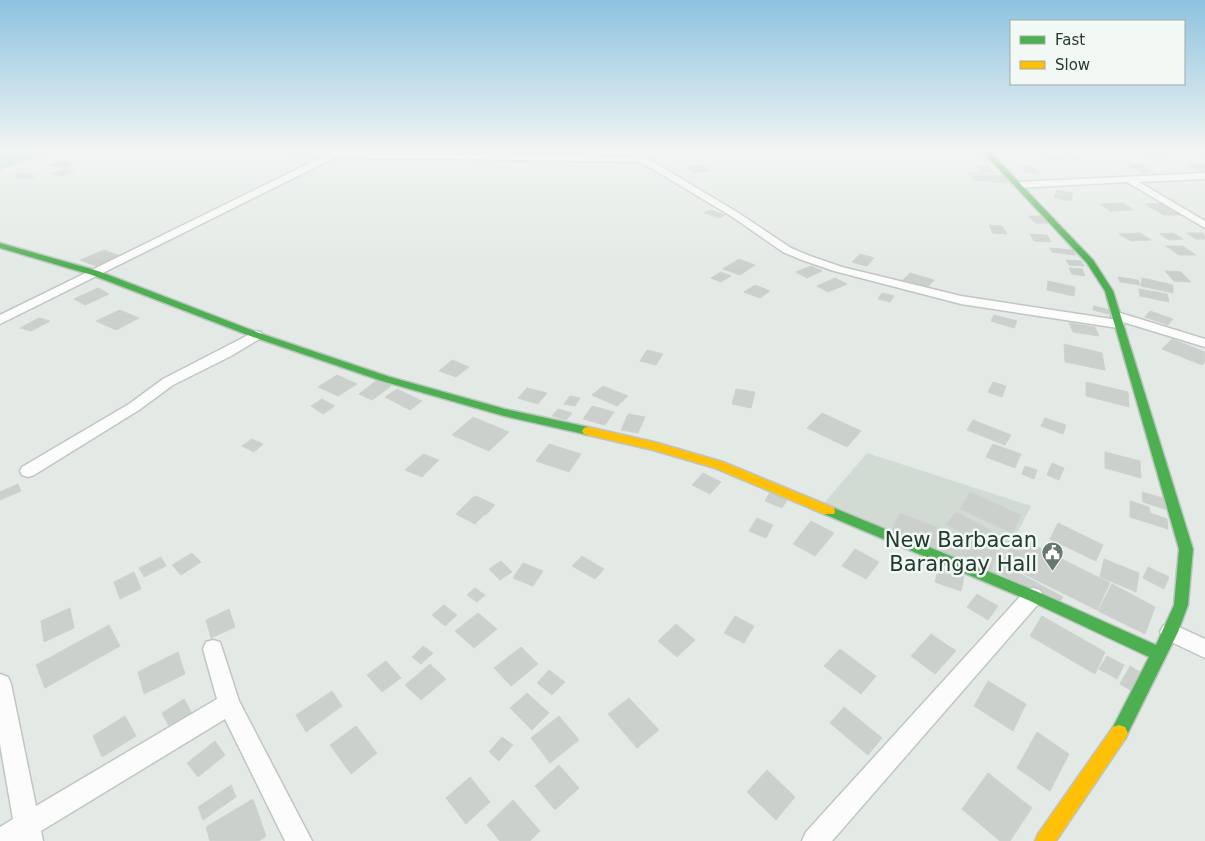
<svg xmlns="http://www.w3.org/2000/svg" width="1205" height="841" font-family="'DejaVu Sans',sans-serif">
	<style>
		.built { fill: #d2dad4 }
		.water { fill: #a5d6d1 }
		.building { fill: #cbd0cd; stroke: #ccd2ce }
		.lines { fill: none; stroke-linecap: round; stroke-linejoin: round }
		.street-casing { stroke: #c0c6c2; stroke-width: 3 }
		.fast-casing { stroke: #bec5c1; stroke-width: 3 }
		.slow-casing { stroke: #bec5c1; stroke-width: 3 }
		.street { fill: #fbfcfb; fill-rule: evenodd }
		.fast { fill: #4caf50; fill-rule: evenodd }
		.slow { fill: #ffc107; fill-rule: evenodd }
		.labels { text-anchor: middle; stroke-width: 5; stroke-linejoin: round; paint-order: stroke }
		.near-poi-label { font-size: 21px; fill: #223b2f; stroke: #f2f8f3; text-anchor: end }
	</style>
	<rect width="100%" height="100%" fill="#e3e9e5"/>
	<!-- built -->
	<path class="built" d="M867 453 1031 506 996 575 820 508Z"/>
	<!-- water -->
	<path class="water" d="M0 151H51L0 170Z"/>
	<!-- building -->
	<path class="building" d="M1039 152H1051L1061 160H1049Z
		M1056 152 1070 153 1077 159 1062 158Z
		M1143 153H1158L1167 158H1151Z
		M59 162 73 164 64 168 49 165Z
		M1126 164H1139L1155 173H1142Z
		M1203 164 1205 165V172L1187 165Z
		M703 165 710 171 693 173 686 168Z
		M977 167H989L994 173H982Z
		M1021 167H1032L1039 173H1027Z
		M64 169 75 171 62 176 50 174Z
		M22 173 35 176 27 179 13 176Z
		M968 173H983L990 181 975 180Z
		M986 175 1006 176 1012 183 992 182Z
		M1057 190 1073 193 1071 201 1054 198Z
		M1123 203 1133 210 1110 211 1100 204Z
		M1162 203 1181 215H1164L1145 204Z
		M710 210 725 215 719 218 704 213Z
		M1028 216H1044L1052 223H1035Z
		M989 225 1002 226 1007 234 993 233Z
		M1140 233 1151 240 1131 241 1119 234Z
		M1173 233 1183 239 1169 240 1160 234Z
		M1187 233H1203L1205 239H1196Z
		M1030 234 1047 235 1051 242 1034 241Z
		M1166 246H1183L1196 255H1179Z
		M1050 248 1073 250 1075 255 1052 252Z
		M104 250 123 257 99 267 80 260Z
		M860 254 874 258 867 266 852 262Z
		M739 259 755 265 740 275 723 269Z
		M1066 260 1081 261 1084 266 1069 265Z
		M811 266 822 271 807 278 796 272Z
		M1069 268 1082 269 1085 276 1072 274Z
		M1165 271 1181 272 1191 282 1174 281Z
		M721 272 731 276 721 282 711 278Z
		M910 273 934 280 926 289 902 281Z
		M1118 277 1138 280 1140 285 1120 282Z
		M835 278 847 284 828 292 817 286Z
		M1142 278 1173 285V293L1141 286Z
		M1048 281 1075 287 1074 296 1047 290Z
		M755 285 770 291 760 298 744 292Z
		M98 288 109 294 85 305 74 299Z
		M1139 289 1167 294 1169 302 1140 296Z
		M882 293 894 296 890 302 878 299Z
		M1094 306 1110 310 1109 314 1093 310Z
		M120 310 139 318 116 330 96 321Z
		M1150 311 1173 319 1168 325 1145 317Z
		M994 315 1017 321 1014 328 991 321Z
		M39 318 50 321 31 331 20 328Z
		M1069 323 1095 327 1099 336 1073 332Z
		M1172 339 1205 352V362L1202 365 1162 349Z
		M1064 344 1102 353 1105 370 1065 362Z
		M647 350 663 354 656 365 640 361Z
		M452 360 469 367 456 377 439 371Z
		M337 375 357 384 338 396 318 387Z
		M377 380 391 386 372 400 359 394Z
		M993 382 1006 386 1002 397 988 392Z
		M1086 382 1128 392 1129 407 1086 396Z
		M603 386 628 396 617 406 592 395Z
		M527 388 547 393 538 404 518 398Z
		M397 389 422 401 410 410 385 397Z
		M736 389 755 392 751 408 732 404Z
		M570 396 580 398 575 406 564 404Z
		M322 399 335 406 323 414 311 406Z
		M592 406 614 412 605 425 583 419Z
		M558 409 572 413 566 420 552 416Z
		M822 413 861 431 847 447 807 428Z
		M628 414 645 417 638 433 621 430Z
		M473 417 509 432 489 451 452 435Z
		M1045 418 1066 425 1063 434 1041 426Z
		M973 420 1011 435 1005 445 967 430Z
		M252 439 263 444 254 452 242 446Z
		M549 444 581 454 569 472 536 461Z
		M993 444 1021 454 1015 468 986 457Z
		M1105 452 1140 461 1141 478 1105 468Z
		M423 454 439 460 422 477 405 470Z
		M1052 463 1064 468 1059 480 1047 475Z
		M1025 466 1037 470 1034 479 1022 474Z
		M703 473 721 482 710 494 692 485Z
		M18 484 21 491 0 500V492Z
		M770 492 787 500 782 508 765 501Z
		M970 492 1021 515 1012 533 960 509Z
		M1142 492 1169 500 1170 511 1143 502Z
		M476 496 495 505 486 515 466 506Z
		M473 497 492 507 475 524 456 514Z
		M1130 501 1149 507 1150 513 1167 519 1168 529 1130 517Z
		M956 512 999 535 989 548 946 524Z
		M900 513 997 551 990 573 891 531Z
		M757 518 773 525 766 538 749 531Z
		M811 521 834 533 815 556 793 544Z
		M1058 523 1103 545 1096 561 1050 539Z
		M1016 536 1110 583 1097 610 1002 563Z
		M855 549 879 562 866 579 842 566Z
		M192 553 201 562 181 575 172 565Z
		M582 556 604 569 595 579 572 566Z
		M161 557 166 566 144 577 139 568Z
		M1104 559 1139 573 1136 592 1100 577Z
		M501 561 512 572 500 580 489 569Z
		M523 563 543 571 533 586 513 578Z
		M1004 565 1063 597 1058 605 999 573Z
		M939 567 964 576 961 591 935 582Z
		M1148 567 1169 577 1164 589 1143 578Z
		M134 572 141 589 120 599 114 582Z
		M1112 584 1155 607 1145 634 1098 611Z
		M475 588 485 595 477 602 467 595Z
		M977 594 998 606 988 620 967 607Z
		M444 605 457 615 445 626 432 615Z
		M70 608 74 628 44 642 41 621Z
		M229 609 235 627 211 638 206 620Z
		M478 613 497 629 474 648 455 631Z
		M735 616 754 626 744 643 724 633Z
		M1042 616 1105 652 1095 674 1030 636Z
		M676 624 695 640 677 657 658 641Z
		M109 625 120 646 45 688 36 665Z
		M931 634 956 651 935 674 911 656Z
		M423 646 433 653 421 664 412 657Z
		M521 647 538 664 511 686 494 668Z
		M840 649 876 676 861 694 824 666Z
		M178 652 185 674 144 694 138 672Z
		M1107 656 1124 665 1117 679 1099 669Z
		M386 661 401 678 382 692 367 675Z
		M430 664 446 679 421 700 405 685Z
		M1130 666 1145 675 1135 693 1120 684Z
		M549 670 565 682 552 695 537 683Z
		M988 681 1026 704 1013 731 974 706Z
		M332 691 342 706 306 732 296 715Z
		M527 693 549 713 532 730 510 708Z
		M629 698 659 730 637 748 608 714Z
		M184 699 194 717 172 732 162 713Z
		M844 707 882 738 868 755 830 723Z
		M125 716 136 736 102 757 93 736Z
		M559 716 579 740 550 763 531 738Z
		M356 726 377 753 351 774 330 745Z
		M1037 732 1069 754 1050 791 1017 768Z
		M502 737 513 745 499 761 489 752Z
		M215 741 225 755 198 777 187 763Z
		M559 765 579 788 555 810 535 786Z
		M767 770 795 797 776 820 747 792Z
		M988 773 1032 808 1010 841H1000L962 809Z
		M470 777 490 802 466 824 446 798Z
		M231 785 236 797 203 820 198 807Z
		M253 799 266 836 259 841H210L206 827Z
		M513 800 540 831 530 841H500L487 825Z"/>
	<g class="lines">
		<defs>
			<path id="street" d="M286 151 633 157 624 151H635L737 212 791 248 810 256 842 267 961 296 1118 320 1111 316 1117 312 1205 339V347L1123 322 1124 324 1122 327 1118 328 961 304 834 271 802 260 783 252 731 216 641 162 336 157 0 324V315L324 156 290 153Z
				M1205 173V179L1139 182 1205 221V228L1127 182 1017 188 1012 185 1017 182Z
				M256 331 261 332 262 335 261 338 231 356 173 385 139 410 34 475 28 477 22 475 20 471 22 467 129 404 163 379Z
				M1033 588 1040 590 1043 596 1040 602 832 841H802L806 832 1026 590Z
				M1170 623 1205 639V658L1163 638 1160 632 1163 626Z
				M213 640 220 642 239 701 312 841H285L225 719 41 831 43 841H0V827L13 819 0 744V674L8 677 11 684 36 806 217 699 203 649 206 642Z"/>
			<path id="fast" d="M982 151H989L1093 260 1113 291 1193 549 1188 605 1178 632 1125 739 1119 741 1113 739 1110 733 1149 657 1028 600 824 514 823 511 824 508H834L1038 592 1156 645 1174 605 1179 549 1105 291 1087 263Z
				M0 243 98 271 259 333 390 377 505 409 588 427 594 431 588 435 504 416 382 381 253 337 92 275 0 248Z"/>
			<path id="slow" d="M588 427 654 442 723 462 834 508 835 511 834 514H824L715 468 653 450 584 434 582 431 584 428Z
				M1119 725 1125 727 1128 733 1125 739 1056 841H1035L1038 834 1113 727Z"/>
		</defs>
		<!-- street casing -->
		<use href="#street" class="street-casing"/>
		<!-- fast casing -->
		<use href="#fast" class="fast-casing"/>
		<!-- slow casing -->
		<use href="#slow" class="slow-casing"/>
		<!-- street -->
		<use href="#street" class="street"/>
		<!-- fast -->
		<use href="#fast" class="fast"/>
		<!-- slow -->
		<use href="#slow" class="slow"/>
	</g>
	<!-- sky -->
	<linearGradient id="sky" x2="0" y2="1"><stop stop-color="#8dc2df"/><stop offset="0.56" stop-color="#f2f5f3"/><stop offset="1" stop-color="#f2f5f3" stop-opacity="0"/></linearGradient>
	<rect width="1205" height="269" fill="url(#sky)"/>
	<!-- icons -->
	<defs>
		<symbol id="civic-pin" viewBox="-11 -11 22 30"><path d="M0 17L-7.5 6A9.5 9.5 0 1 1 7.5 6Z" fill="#66786f" stroke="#f2f8f3"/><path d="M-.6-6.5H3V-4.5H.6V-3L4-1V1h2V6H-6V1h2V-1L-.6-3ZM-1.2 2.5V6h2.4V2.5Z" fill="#fff"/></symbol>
	</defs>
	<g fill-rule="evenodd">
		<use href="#civic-pin" x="1040" y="540" width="25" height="34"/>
	</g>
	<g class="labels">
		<!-- near-poi labels -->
		<g class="near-poi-label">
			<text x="1037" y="547">New Barbacan<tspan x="1037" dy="24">Barangay Hall</tspan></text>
		</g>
	</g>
	<!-- legend -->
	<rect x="1010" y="20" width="175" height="65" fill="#f2f8f3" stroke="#9faca5"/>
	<rect x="1020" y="36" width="25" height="8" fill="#4caf50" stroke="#9faca5"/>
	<text x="1055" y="45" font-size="15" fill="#223b2f">Fast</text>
	<rect x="1020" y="61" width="25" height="8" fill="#ffc107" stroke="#9faca5"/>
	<text x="1055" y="70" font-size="15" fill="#223b2f">Slow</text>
</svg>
